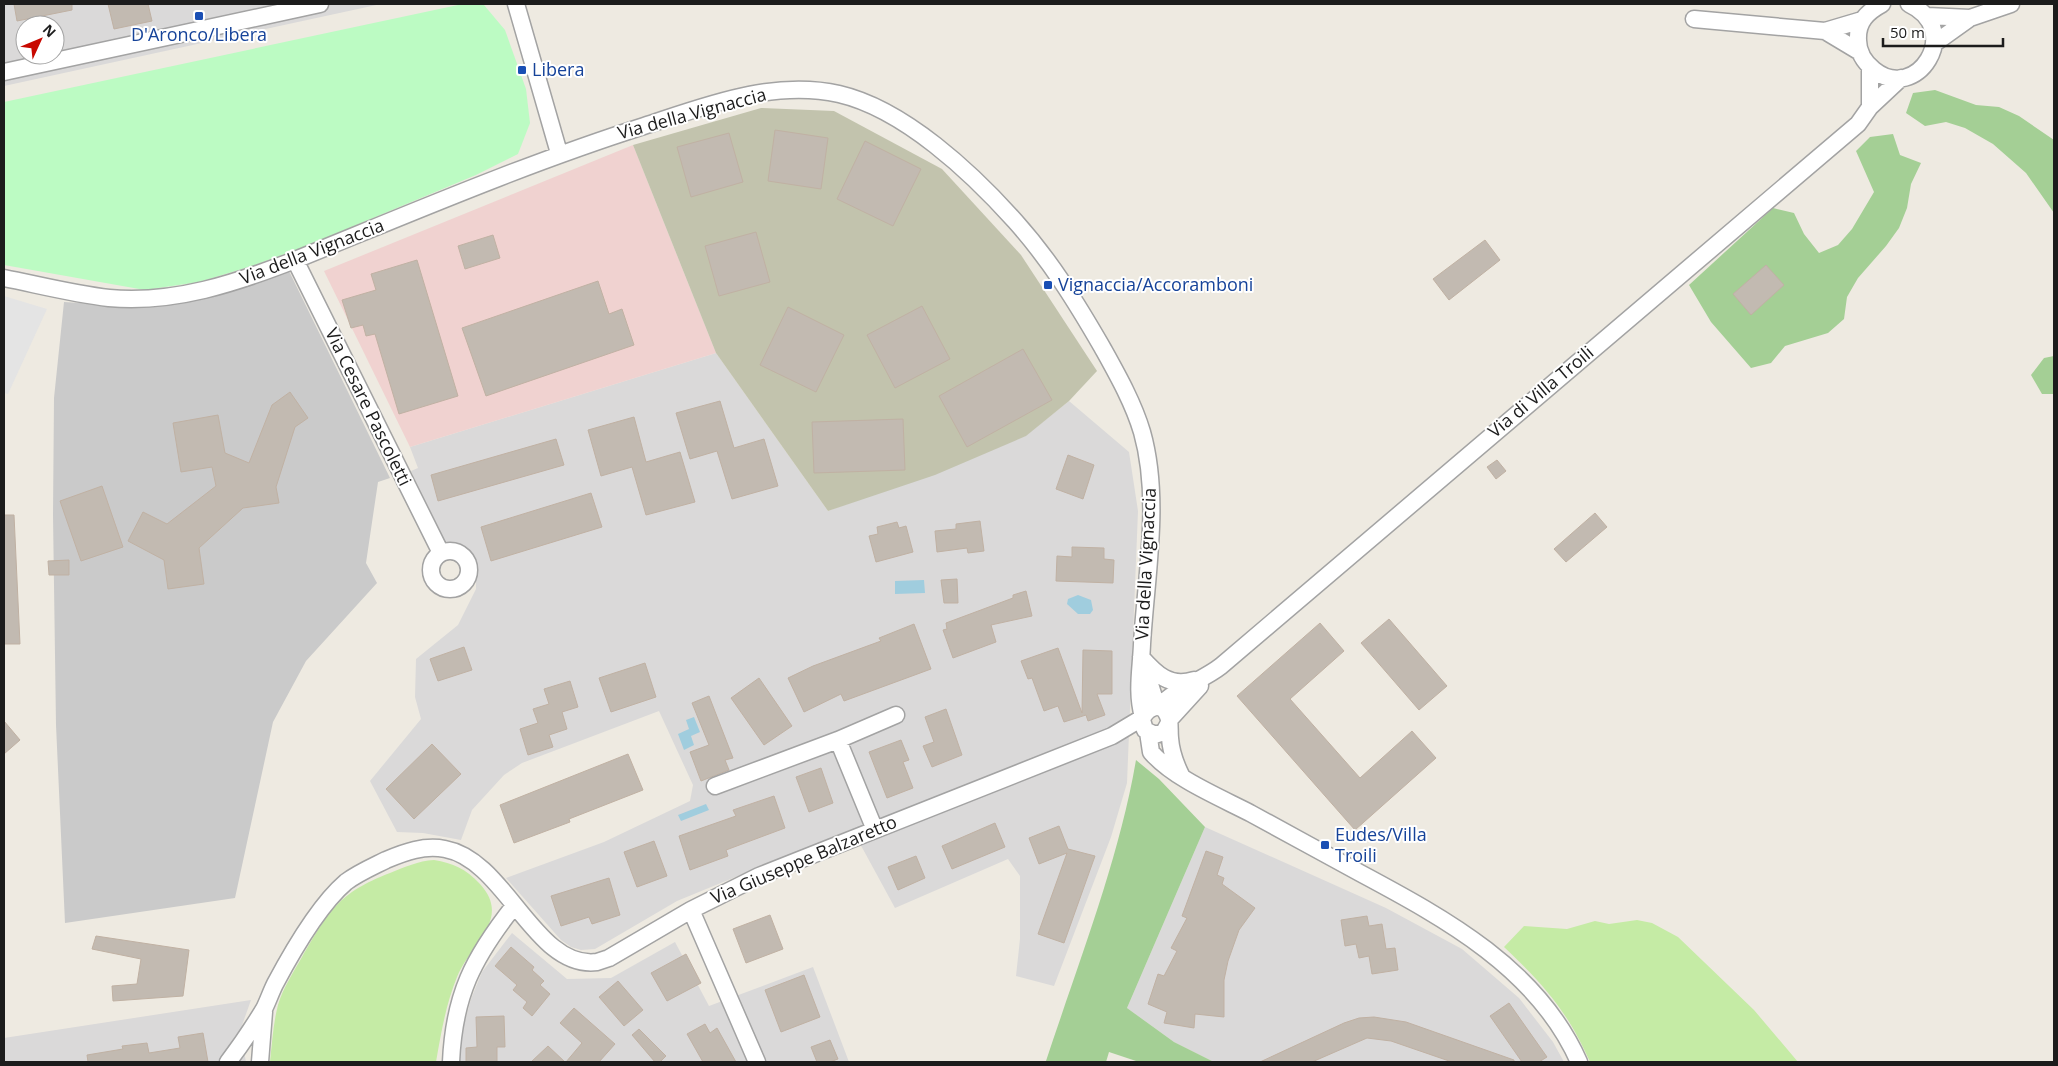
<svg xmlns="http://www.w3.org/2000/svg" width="2058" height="1066" font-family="'Open Sans',sans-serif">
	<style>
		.residential { fill: #dad9d9; fill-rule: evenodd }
		.commercial { fill: #f0d2d0 }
		.religious { fill: #cacaca }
		.construction { fill: #c2c3ad }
		.grass { fill: #c5eba5 }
		.forest { fill: #a4cf95 }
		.park { fill: #bcfbc3 }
		.parking { fill: #e4e4e4 }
		.water { fill: #a0cdde }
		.building { fill: #c2bab1; stroke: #c0b1a3 }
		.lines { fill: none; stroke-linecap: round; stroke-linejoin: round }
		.minor-casing { stroke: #a3a3a3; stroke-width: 19 }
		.minor { stroke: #fff; stroke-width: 16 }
		.transit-dot { fill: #1a4fb4; stroke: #fff; stroke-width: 2 }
		.labels { text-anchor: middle; stroke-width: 4; stroke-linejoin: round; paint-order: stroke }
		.transit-label { font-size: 18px; fill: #164399; stroke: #fff; text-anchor: start }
		.street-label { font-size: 18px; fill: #1c1c1c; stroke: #fff }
	</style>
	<rect width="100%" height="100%" fill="#eeeae1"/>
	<!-- residential -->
	<path class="residential" d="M4 4H381L4 86ZM25 25H55V55H25Z
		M716 353 828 511 1025 436 1069 401 1129 452 1138 511 1127 783 1111 837 1054 986 1016 976 1020 939V876L1008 859 895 908 852 829 677 901 595 949 581 950 571 947 561 940 506 878 604 842 690 801 693 785 659 711 522 763 504 775 472 810 461 840 423 833 397 832 370 781 421 719 415 697 416 659 458 625 476 589V576L472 560 460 547 442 540 411 471 418 468 410 447Z
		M1205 827 1386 908 1462 949 1519 998 1553 1042 1564 1062H1214L1174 1042 1127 1008Z
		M512 933 567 979 611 978 675 942 709 1006 813 967 849 1062H459L461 1035 471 999 482 972Z
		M251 1000 240 1031 246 1062H4V1038Z"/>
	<!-- commercial -->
	<path class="commercial" d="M633 145 716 353 410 447 324 271Z"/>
	<!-- religious -->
	<path class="religious" d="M289 271 390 478 378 482 366 563 377 583 306 661 273 722 235 898 65 923 56 725 53 515 54 398 64 302 131 306 234 290Z"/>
	<!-- construction -->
	<path class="construction" d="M761 108 834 111 942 169 1021 255 1097 371 1069 401 1026 436 935 475 828 511 716 353 633 145Z"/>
	<!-- grass -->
	<path class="grass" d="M434 860C453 863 466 869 480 884 512 919 471 943 457 977 446 1004 441 1033 436 1062H270C272 1044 273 1024 278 1005 283 988 293 973 302 957 329 911 338 893 390 873 405 867 418 861 434 860Z
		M1637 920 1652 923 1678 937 1754 1010 1798 1062H1590C1568 1012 1544 985 1504 947L1524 926 1567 929 1595 921 1609 924Z"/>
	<!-- forest -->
	<path class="forest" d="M1935 90 1976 105 1999 107 2019 116 2054 140V213L2026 173 1993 144 1965 128 1946 122 1925 126 1906 113 1913 93Z
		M1893 134 1900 155 1921 163 1911 184 1907 208 1899 228 1886 246 1858 278 1847 297 1844 319 1828 333 1785 346 1771 363 1751 368 1711 322 1689 285 1773 208 1794 213 1804 234 1819 253 1838 245 1852 229 1874 192 1856 151 1870 137Z
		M2054 356V394H2042L2031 375 2044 358Z
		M1136 760 1159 779 1205 827 1127 1008 1174 1042 1214 1062H1139L1109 1052 1106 1062H1044L1046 1061C1078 964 1119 860 1136 760Z"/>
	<!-- park -->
	<path class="park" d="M458 5H484L505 30 526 89 530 123 518 154 476 175 301 248 252 266 199 282 145 290 4 265V102Z"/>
	<!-- parking -->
	<path class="parking" d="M4 296 47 309 8 394 4 393Z"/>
	<!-- water -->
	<path class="water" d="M924 580 925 593 895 594V581Z
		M1078 595 1091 600 1093 610 1090 614H1078L1067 604 1068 599Z
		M694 717 700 732 691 736 694 745 684 750 678 734 689 729 686 720Z
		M706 804 709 810 681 821 678 815Z"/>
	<!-- building -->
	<path class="building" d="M14 4H72V10L17 21Z
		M108 4H148L152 21 114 29Z
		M775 130 828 138 821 189 768 181Z
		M729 133 743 182 691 197 677 147Z
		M865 141 921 169 893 226 837 199Z
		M756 232 770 282 719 296 705 246Z
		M493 235 500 258 465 269 458 246Z
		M1485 240 1500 260 1449 300 1433 279Z
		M417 260 458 396 399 414 375 334 366 336 363 325 351 328 342 300 376 290 371 274Z
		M1766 265 1784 285 1751 315 1733 294Z
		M598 281 609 314 622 309 634 345 486 396 462 328Z
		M922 306 950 359 895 388 867 335Z
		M788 307 844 335 816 392 760 365Z
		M1023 349 1052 400 967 447 939 396Z
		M290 392 308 418 295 427 276 487 279 503 243 508 199 548 204 584 168 589 164 560 128 541 143 512 167 524 216 486 212 467 181 472 173 423 218 415 225 453 249 463 272 405Z
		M720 401 734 448 764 439 778 486 732 499 717 451 690 459 676 413Z
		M634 417 646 462 680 452 695 502 646 515 632 467 601 476 588 430Z
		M903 419 905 470 814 473 812 422Z
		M556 439 564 465 438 501 431 475Z
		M1068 455 1094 465 1083 499 1056 489Z
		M1497 460 1506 471 1496 479 1487 467Z
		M102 486 123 547 81 561 60 501Z
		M591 493 602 527 491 561 481 527Z
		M1595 513 1607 527 1566 562 1554 549Z
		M4 515H14L20 644H4Z
		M980 521 984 551 968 553 967 548 937 552 935 531 956 529V524Z
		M897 522 899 528 906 526 913 552 876 562 869 536 878 534 877 527Z
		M1072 547 1104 548V559L1114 560 1113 583 1056 581 1057 556 1072 557Z
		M69 560V575H49L48 561Z
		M957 579 958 603H944L941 580Z
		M1026 591 1032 616 991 625 996 642 953 658 943 630 947 629 946 623 1013 598V595Z
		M1389 619 1447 686 1419 710 1361 643Z
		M1320 623 1344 651 1290 699 1360 778 1412 731 1436 758 1355 830 1237 696Z
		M914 624 931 669 844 701 841 694 804 712 788 678 813 666 881 641 879 638Z
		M464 647 472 670 438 681 430 659Z
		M1058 648 1082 713 1083 650 1112 651V694H1097L1105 715 1088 721 1086 715 1064 722 1058 706 1044 711 1032 678 1028 679 1021 661Z
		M645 663 656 697 611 712 599 678Z
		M759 678 792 726 764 745 731 698Z
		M570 681 578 707 562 712 567 729 549 735 553 747 528 755 520 729 538 723 533 709 549 704 544 689Z
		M709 696 733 758 725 760 729 770 701 781 690 752 709 745 692 703Z
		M946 709 962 755 932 767 923 746 934 742 925 717Z
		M4 721 20 740 4 754Z
		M901 740 909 760 903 762 913 788 887 798 869 752Z
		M432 744 461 774 414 819 386 789Z
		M628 754 643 790 569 819 570 822 514 843 500 805Z
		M821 768 833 803 809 812 796 777Z
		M774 796 785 828 726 850 728 856 690 870 679 836 736 816 733 810Z
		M995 823 1005 847 952 869 942 846Z
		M1059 826 1068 849 1095 856 1064 943 1038 934 1067 853 1039 864 1029 838Z
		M654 841 667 876 637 887 624 852Z
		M1206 851 1223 857 1217 875 1224 878 1222 884 1255 908 1239 930 1228 961 1224 980V1017L1195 1014 1194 1028 1164 1023 1167 1012 1148 1004 1158 974 1164 976 1177 951 1171 948 1187 918 1182 916Z
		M916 856 925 878 898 890 888 867Z
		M609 878 620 915 592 924 589 917 561 926 551 896Z
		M770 915 783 949 746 963 733 929Z
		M1367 916 1369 926 1382 924 1386 949 1395 948 1398 970 1372 974 1369 956 1359 958 1356 944 1345 946 1341 920Z
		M96 936 189 950 183 996 113 1001 112 986 137 984 141 959 92 949Z
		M511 947 534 967 532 970 544 981 540 985 550 994 532 1016 523 1008 527 1002 513 990 517 985 495 966Z
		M686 954 701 983 667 1001 651 973Z
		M804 975 820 1017 781 1032 765 990Z
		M618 981 643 1010 624 1026 599 997Z
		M1509 1003 1547 1057 1539 1062H1522L1490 1016Z
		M574 1008 615 1044 599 1062H566L582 1043 560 1023Z
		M504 1016 505 1047H497V1062H466V1048L477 1047 476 1017Z
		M1374 1017 1406 1022 1514 1060V1062H1452L1391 1041 1367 1038 1312 1062H1260L1344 1023 1359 1018Z
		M705 1024 710 1033 717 1028 736 1062H703L687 1034Z
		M639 1029 666 1056 660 1062H655L632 1035Z
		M203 1033 208 1062H88L87 1055 123 1049 122 1046 147 1043 149 1053 180 1048 178 1037Z
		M830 1040 838 1059 830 1062H817L811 1047Z
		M548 1046 565 1062H531Z"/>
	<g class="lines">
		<defs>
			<path id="minor" d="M516 4 559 153
				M1882 4C1867 12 1857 22 1858 40 1858 52 1864 62 1874 70 1916 104 1965 30 1909 4
				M1927 16 1970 18
				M1694 19 1825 31 1862 20
				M1825 31 1860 52
				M1935 43 1970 18 2011 4
				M4 72 320 4
				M1870 107V67
				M295 260 441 553
				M4 278C39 285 74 294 109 298 174 304 236 283 295 260 411 213 525 164 644 126 705 106 773 79 839 94 904 109 972 173 1015 221 1050 260 1076 302 1102 347 1117 374 1133 402 1142 432 1161 499 1146 575 1142 644 1141 670 1136 691 1143 717
				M431 570a19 19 0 1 1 38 0a19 19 0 1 1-38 0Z
				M1141 657C1156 674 1170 688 1194 680
				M1143 661 1157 707
				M1159 707C1174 689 1202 681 1221 666L1858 124 1870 107 1901 78
				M1169 720 1200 686
				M1169 723 1164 732 1155 735 1145 730 1142 720C1145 709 1161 700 1167 714 1171 721 1169 730 1170 738 1171 752 1175 763 1181 775
				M1148 732 1151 752C1173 778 1219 797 1250 813 1287 833 1323 853 1360 873 1446 919 1538 969 1579 1062
				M838 740 875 830
				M715 786 838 740 896 715
				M691 910 757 1062
				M228 1062C241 1045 253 1027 264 1009 268 1001 271 992 275 984 292 952 318 906 346 882 358 873 372 867 386 860 405 852 424 845 445 849 506 860 535 970 597 962L609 958 691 910 759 876 1112 736 1142 718
				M260 1062 264 1012
				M451 1062C454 995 473 958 514 906"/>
		</defs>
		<!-- minor casing -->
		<use href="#minor" class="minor-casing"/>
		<!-- minor -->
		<use href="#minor" class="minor"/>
	</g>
	<!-- markers -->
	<g class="transit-dot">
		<rect x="194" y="11" width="10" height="10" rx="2.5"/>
		<rect x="517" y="65" width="10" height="10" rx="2.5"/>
		<rect x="1043" y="280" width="10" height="10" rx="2.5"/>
		<rect x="1320" y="840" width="10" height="10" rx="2.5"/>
	</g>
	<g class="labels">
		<!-- transit labels -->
		<g class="transit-label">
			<text x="199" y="41" text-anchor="middle">D'Aronco/Libera</text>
			<text x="532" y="76">Libera</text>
			<text x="1058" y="291">Vignaccia/Accoramboni</text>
			<text x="1335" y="841">Eudes/Villa<tspan x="1335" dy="21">Troili</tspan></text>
		</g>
		<!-- street labels -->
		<g class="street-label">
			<text transform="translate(692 114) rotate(-15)" y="6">Via della Vignaccia</text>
			<text transform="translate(312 252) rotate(-21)" y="6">Via della Vignaccia</text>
			<text transform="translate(1541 392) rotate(-40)" y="6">Via di Villa Troili</text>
			<text transform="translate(368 407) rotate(64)" y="6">Via Cesare Pascoletti</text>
			<text transform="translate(1146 564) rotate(-87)" y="6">Via della Vignaccia</text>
			<text transform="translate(804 860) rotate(-23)" y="6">Via Giuseppe Balzaretto</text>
		</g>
	</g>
	<!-- border -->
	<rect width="2058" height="1066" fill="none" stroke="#1c1c1c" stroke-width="10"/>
	<!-- north arrow -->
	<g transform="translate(40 40) rotate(46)"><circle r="24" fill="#ffffff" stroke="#a4a4a4"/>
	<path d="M0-4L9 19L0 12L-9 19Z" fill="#c80800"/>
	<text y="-8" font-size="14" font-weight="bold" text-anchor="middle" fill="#1c1c1c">N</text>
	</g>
	<!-- scale -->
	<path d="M1883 38v8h120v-8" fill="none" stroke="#1c1c1c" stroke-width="2.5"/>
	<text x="1890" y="38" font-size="15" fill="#1c1c1c" stroke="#ffffff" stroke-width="4" paint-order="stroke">50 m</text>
</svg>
